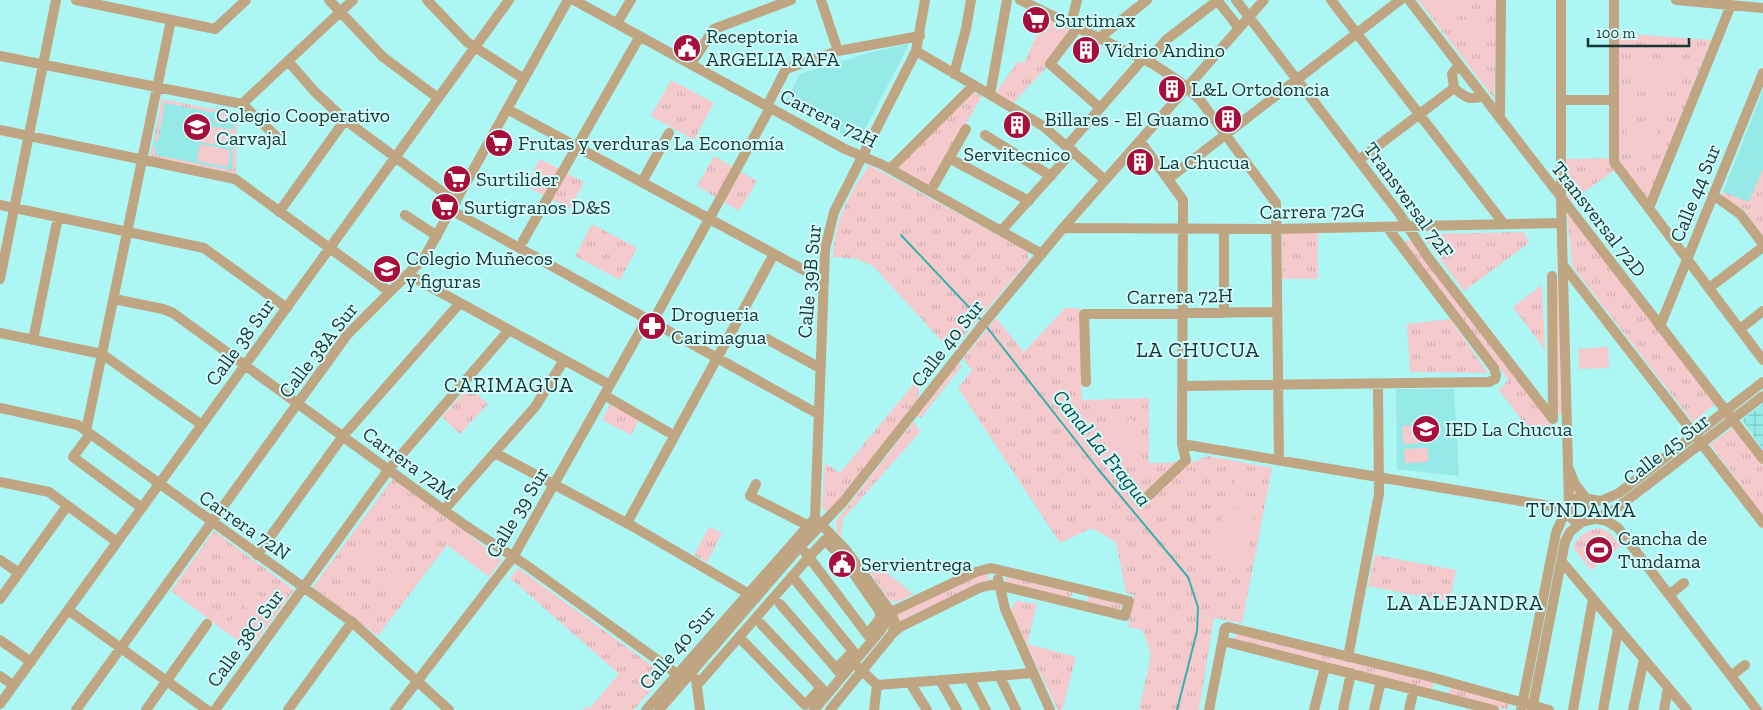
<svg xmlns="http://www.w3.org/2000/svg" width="1763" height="710" font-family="'Zilla Slab',serif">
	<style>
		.built { fill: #95e9e7 }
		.industrial { fill: url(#industrial-grid) }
		.grass { fill: url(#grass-tufts) }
		.pitch { fill: #f4cacd }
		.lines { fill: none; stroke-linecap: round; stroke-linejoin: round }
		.stream { stroke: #38b0af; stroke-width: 2 }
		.minor { stroke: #c0a582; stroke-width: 10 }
		.labels { text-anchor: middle; stroke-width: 4; stroke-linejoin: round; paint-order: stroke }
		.poi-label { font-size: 20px; fill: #173535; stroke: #d3fdfc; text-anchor: start }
		.street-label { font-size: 20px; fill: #173535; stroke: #d3fdfc }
		.neighbourhood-label { font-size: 21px; letter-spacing: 1px; fill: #173535; stroke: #d3fdfc }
		.water-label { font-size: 21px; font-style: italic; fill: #054d4c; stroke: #d3fdfc }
	</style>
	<defs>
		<pattern id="industrial-grid" width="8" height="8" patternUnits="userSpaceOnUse" patternTransform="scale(1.25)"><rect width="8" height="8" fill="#95e9e7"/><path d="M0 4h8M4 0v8" fill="none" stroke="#80c8c7"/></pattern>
		<pattern id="grass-tufts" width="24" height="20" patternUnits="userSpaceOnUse" patternTransform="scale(1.25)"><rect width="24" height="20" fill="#f4cacd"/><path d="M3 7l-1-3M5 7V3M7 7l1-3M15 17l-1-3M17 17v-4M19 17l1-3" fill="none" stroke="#d0aeb1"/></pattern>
	</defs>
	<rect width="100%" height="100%" fill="#acf6f4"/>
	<!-- built -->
	<path class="built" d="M909 44 858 143 786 101 800 74 872 52Z
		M1763 91V169L1749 203 1723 192Z
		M162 99 237 114 236 174 150 157Z
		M385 264 400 274 392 281H386L377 273Z
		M1396 389H1454L1459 476 1397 469Z"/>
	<!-- industrial -->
	<path class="industrial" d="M1763 404V449L1742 420Z"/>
	<!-- grass -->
	<path class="grass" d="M1418 0H1497L1494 98Z
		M1046 15 1071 30 1047 67 1012 104 995 94 1018 61 1024 63Z
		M1618 33 1711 40 1648 200 1617 160Z
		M671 80 714 103 694 140 651 116Z
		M973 92 982 96 930 186 895 167Z
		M162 99 237 114 236 174 150 157 153 146 156 147 155 155 232 170 234 120 225 118 223 124 214 122 216 113 165 103 158 141H154Z
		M714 156 757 181 739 211 697 186Z
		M1608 158 1614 171 1571 201 1567 194 1566 159Z
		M540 159 584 182 570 209 526 186Z
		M869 165 1027 251 1029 260 951 351 873 266 857 259 833 257C835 218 849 196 869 165Z
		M1763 169V236L1744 210 1722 197 1723 192 1749 202Z
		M1567 212 1716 403 1693 422 1572 266Z
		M592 224 637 248 620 280 575 256Z
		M1524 232 1529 243 1464 291 1426 240 1427 235 1431 234Z
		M1282 233H1318V279H1282Z
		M1410 240 1554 428 1531 432 1498 389 1504 386 1508 379 1403 242Z
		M1554 282H1561L1563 414H1556Z
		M1542 285 1545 350 1513 307Z
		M1065 308H1079L1082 400 1149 398V463L1194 462 1208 456 1272 468 1242 623 1214 618 1199 710H1139L1151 655 1143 630 1128 627 1134 595 1126 593 1116 542 1092 528 1060 543 958 388 972 370 963 359 996 318 1024 352Z
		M1450 319 1488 373 1410 372 1407 324Z
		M959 363 962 366 921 418 917 416Z
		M916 381 919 391 918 399 828 513 822 508 825 463 840 473Z
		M469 387 488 404 460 434 442 417Z
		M611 403 640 419 631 435 602 420Z
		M914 421 920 432 843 519 841 531 843 538 837 531 836 521Z
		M1735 426 1763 465V516L1710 444Z
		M394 477 502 560 489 577 447 545 378 636 313 587Z
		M709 527 722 533 707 562 694 555Z
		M1599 528 1609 532 1621 546 1591 570 1573 548C1578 535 1585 531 1599 528Z
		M214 531 294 590 250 650 171 591Z
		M1375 555 1456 570 1450 602 1368 586Z
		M871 559 913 594 897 602 889 600 863 563Z
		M518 568 658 670 660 680 634 710H583L586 706 589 709 619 674 510 578Z
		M987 572 990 579 910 616 898 624 896 615Z
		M1007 577 1072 591 1071 598 1005 583Z
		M1089 595 1122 604 1120 610 1087 602Z
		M1017 601 1037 604 1027 644 1076 657 1062 710H1058L1011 612 1013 604Z
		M1237 633 1434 682 1432 689 1235 641Z
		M1450 687 1509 703 1508 710 1449 695Z"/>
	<!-- pitch -->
	<path class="pitch" d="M1442 0 1471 1 1470 14 1442 13Z
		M1454 19 1483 21V35L1454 33Z
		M1053 21 1068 30 1051 55 1037 46Z
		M1634 64H1681V92H1634Z
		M1632 97V117L1622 118 1621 98Z
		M1643 98 1672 99V117L1643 116Z
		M203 125 234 130 231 147 200 142Z
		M1627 127 1658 130 1656 149 1625 145Z
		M932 135 949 144 935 170 919 162Z
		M200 144 230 150 228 167 197 161Z
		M1608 347 1609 368 1579 369 1578 349Z
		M1133 419 1134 435 1107 436V420Z
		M1426 425 1427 443 1403 444 1402 426Z
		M1109 439H1140V463L1109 462Z
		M1428 448V462L1405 463 1404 449Z
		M1236 475 1262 480 1259 494 1233 489Z
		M1233 493 1259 498 1256 512 1230 507Z
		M1223 510 1255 516 1245 569 1213 562Z
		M1605 535 1615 548 1593 565 1583 552Z
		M469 537 496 558 486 571 458 550Z
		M382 544 387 560 357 568 353 551Z
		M402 566 407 584 379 591 374 573Z
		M251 589 275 607 264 621 240 603Z
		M239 610 260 625 250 639 229 623Z"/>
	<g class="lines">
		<!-- stream -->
		<path class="stream" d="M901 235 981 320
			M986 326 1098 469 1188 577 1198 607 1197 631 1177 710"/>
		<!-- minor -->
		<path class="minor" d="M76 0 215 29 246 0
			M329 0 383 57 438 98
			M427 0 467 42 524 79
			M574 0 845 149 883 165 1042 254
			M821 0 838 51
			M1020 0 1153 64 1179 81 1200 100 1276 203 1279 460
			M1217 0 1239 28
			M1236 0 1399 213 1427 256 1553 419
			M1331 0 1504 224
			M1409 0 1763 459
			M1561 0V199L1569 505
			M1614 0V162L1763 360
			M1676 0 1763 8
			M617 23 631 0
			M1071 24 1077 0
			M1078 27 1050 64 1100 108
			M1099 38 1147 0
			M916 51 1043 126 1105 180
			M0 56 242 104 278 138
			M288 61 314 91 345 120 456 202
			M1148 61 1166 40 1218 0
			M691 64 714 29 791 0
			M954 74 966 29 971 0
			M1454 88 1452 74 1459 65
			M990 95 1007 0
			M1561 100H1614
			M242 104 353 0
			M767 106 786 69 838 51 920 36
			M507 109 824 281
			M1500 119 1501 0
			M0 130 235 179 390 292
			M985 135 1051 176
			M1140 141 1183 200 1182 444 1186 460 1149 495
			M1067 146 1143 59
			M949 158 1029 201
			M1359 160 1454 88C1465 97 1469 101 1483 96
			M890 169 974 85
			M1168 179 1400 0
			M642 182 669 133
			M934 185 966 129
			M1713 195 1740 214 1763 244
			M0 205 204 248 287 308
			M1649 208 1731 5
			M451 210 818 414
			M279 212 345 120
			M405 215 437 236
			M1063 228 1276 229 1562 223
			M1001 231 1073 151
			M523 241 640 36
			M1563 265 1763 523
			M409 275 610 385
			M1552 276 1553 419
			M0 279 56 0
			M1709 288 1763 247
			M114 299 163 309 173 313 466 526 526 565 677 674
			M1224 313V229
			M657 314 770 108
			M1660 326 1763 73
			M1740 329 1763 311
			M0 333 102 354 202 425
			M767 339 820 368
			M33 340 58 217
			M1086 382 1084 314 1277 312
			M1183 386 1489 382 1495 379 1496 375 1494 368 1387 227
			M604 395 668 432
			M0 408 78 425 352 622 449 710
			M86 431 171 20
			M90 434 73 457 142 508
			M1182 444 1568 509
			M495 453 634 527 756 598
			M1569 469 1575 484 1585 497
			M0 482 49 492 117 542
			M756 484 750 496 809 526
			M1588 499 1601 501 1619 493 1763 382
			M444 510 535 407 564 360
			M815 518 825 249 834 212 916 51 925 0
			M1593 518 1607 521 1618 528 1757 710
			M817 520 846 550 891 612 895 623 892 634
			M1586 521 1593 511 1591 502 1585 497 1573 499C1569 503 1567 508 1569 514 1575 531 1602 515 1613 511L1763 396
			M627 523 774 254
			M805 552 870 638
			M257 555 343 436 460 303
			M0 560 19 573
			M1562 562 1687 710
			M792 576 853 651 836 669
			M998 579 1005 609 1050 710
			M1669 595 1684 583
			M0 599 67 506
			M780 604 840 673
			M68 610 207 710
			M761 624 824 691
			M739 637 805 705 821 688
			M0 640 31 662
			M1223 641 1494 710
			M1348 657 1379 494 1378 384
			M858 667 877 685
			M999 675 1016 710
			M0 676 13 685
			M1731 676 1745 665
			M969 678 986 710
			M696 679 700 710
			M940 680 957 710
			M910 683 927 710
			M698 684 809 557 825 540 844 560 880 612V618L868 634
			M877 685 1033 673
			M0 704 509 0
			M76 710 347 335 424 258 568 0
			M146 710 207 624
			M215 710 389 469 509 330
			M288 710 352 622
			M395 710 513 557 647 319
			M646 710 815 518
			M659 710 797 550 843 502 980 328 1063 228 1264 0
			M814 710 881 630 891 612
			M830 710 892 634 900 627 979 588 991 585 1002 586 1125 616 1129 601 991 568 976 572 891 612
			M874 710 877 685
			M1209 710 1225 628 1228 627 1427 676 1549 710
			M1314 710 1325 667
			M1343 710 1351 673
			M1374 710 1381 681
			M1409 710 1414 689
			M1521 710 1556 533 1562 519 1568 512
			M1532 710 1565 542 1570 532 1582 522
			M1573 710 1593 599
			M1603 710 1618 629
			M1633 710 1644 659
			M1664 710 1668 688"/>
	</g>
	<!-- icons -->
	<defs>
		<symbol id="supermarket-disc" viewBox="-11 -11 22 22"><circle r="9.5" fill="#a70e3b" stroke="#d3fdfc"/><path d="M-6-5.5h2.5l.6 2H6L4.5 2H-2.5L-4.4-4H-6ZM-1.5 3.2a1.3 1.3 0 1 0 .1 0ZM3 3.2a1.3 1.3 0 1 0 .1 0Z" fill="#fff"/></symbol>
		<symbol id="civic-disc" viewBox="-11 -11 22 22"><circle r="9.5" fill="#a70e3b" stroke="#d3fdfc"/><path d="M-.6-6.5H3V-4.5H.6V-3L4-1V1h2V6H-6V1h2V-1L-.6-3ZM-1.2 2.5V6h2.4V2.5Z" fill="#fff"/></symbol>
		<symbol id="building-disc" viewBox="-11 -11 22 22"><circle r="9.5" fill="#a70e3b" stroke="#d3fdfc"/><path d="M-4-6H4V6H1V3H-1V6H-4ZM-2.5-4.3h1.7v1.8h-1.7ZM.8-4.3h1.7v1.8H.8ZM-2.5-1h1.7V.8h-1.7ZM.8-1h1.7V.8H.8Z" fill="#fff"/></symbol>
		<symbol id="school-disc" viewBox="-11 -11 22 22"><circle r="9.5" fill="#a70e3b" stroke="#d3fdfc"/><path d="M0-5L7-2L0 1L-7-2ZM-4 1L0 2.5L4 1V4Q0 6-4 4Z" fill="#fff"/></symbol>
		<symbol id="pharmacy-disc" viewBox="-11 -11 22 22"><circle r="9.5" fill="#a70e3b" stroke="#d3fdfc"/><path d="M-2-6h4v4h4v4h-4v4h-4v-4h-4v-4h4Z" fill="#fff"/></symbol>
		<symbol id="stadium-disc" viewBox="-11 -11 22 22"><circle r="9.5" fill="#a70e3b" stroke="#d3fdfc"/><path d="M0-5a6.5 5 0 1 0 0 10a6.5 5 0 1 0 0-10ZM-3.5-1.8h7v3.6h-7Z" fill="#fff"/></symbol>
	</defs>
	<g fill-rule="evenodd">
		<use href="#supermarket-disc" x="1020" y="4" width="32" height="32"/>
		<use href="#civic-disc" x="671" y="32" width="32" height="32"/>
		<use href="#building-disc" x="1070" y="34" width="32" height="32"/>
		<use href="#building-disc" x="1156" y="73" width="32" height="32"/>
		<use href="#building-disc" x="1212" y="103" width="32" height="32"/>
		<use href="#building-disc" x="1001" y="109" width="32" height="32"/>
		<use href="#school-disc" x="181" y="111" width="32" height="32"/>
		<use href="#supermarket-disc" x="483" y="127" width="32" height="32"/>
		<use href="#building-disc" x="1124" y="146" width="32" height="32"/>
		<use href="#supermarket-disc" x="441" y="163" width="32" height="32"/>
		<use href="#supermarket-disc" x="429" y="191" width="32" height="32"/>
		<use href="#school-disc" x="371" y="253" width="32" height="32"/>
		<use href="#pharmacy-disc" x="636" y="310" width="32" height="32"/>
		<use href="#school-disc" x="1410" y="413" width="32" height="32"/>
		<use href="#stadium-disc" x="1583" y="534" width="32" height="32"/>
		<use href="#civic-disc" x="826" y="548" width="32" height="32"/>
	</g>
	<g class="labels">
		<!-- poi labels -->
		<g class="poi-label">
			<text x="1055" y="27">Surtimax</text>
			<text x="706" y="43">Receptoria<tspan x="706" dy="23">ARGELIA RAFA</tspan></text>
			<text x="1105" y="57">Vidrio Andino</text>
			<text x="1191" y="96">L&amp;L Ortodoncia</text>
			<text x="216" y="122">Colegio Cooperativo<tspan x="216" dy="23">Carvajal</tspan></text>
			<text x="1209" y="126" text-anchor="end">Billares - El Guamo</text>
			<text x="518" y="150">Frutas y verduras La Economía</text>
			<text x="1017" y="161" text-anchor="middle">Servitecnico</text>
			<text x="1159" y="169">La Chucua</text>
			<text x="476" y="186">Surtilider</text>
			<text x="464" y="214">Surtigranos D&amp;S</text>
			<text x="406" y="265">Colegio Muñecos<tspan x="406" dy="23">y figuras</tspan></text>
			<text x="671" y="321">Drogueria<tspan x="671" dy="23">Carimagua</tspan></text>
			<text x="1445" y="436">IED La Chucua</text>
			<text x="1618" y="545">Cancha de<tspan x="1618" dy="23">Tundama</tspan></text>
			<text x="861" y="571">Servientrega</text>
		</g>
		<!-- street labels -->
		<g class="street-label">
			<text transform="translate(829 118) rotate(27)" y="7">Carrera 72H</text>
			<text transform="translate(1695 193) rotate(-68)" y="7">Calle 44 Sur</text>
			<text transform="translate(1409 200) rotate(54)" y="7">Transversal 72F</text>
			<text transform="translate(1312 211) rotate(-1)" y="7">Carrera 72G</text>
			<text transform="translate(1599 219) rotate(52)" y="7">Transversal 72D</text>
			<text transform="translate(809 281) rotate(-85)" y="7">Calle 39B Sur</text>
			<text transform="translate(1180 296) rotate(-1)" y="7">Carrera 72H</text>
			<text transform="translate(240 342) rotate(-54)" y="7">Calle 38 Sur</text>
			<text transform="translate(947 343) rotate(-52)" y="7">Calle 40 Sur</text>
			<text transform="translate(318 350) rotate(-52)" y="7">Calle 38A Sur</text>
			<text transform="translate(1666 449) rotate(-38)" y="7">Calle 45 Sur</text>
			<text transform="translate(409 463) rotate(36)" y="7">Carrera 72M</text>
			<text transform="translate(517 512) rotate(-59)" y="7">Calle 39 Sur</text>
			<text transform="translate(245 525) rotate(35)" y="7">Carrera 72N</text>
			<text transform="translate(245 638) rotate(-54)" y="7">Calle 38C Sur</text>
			<text transform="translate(677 647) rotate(-49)" y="7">Calle 40 Sur</text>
		</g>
		<!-- neighbourhood labels -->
		<g class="neighbourhood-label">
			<text x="1198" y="357">LA CHUCUA</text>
			<text x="509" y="392">CARIMAGUA</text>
			<text x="1581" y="517">TUNDAMA</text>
			<text x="1465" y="610">LA ALEJANDRA</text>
		</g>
		<!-- water labels -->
		<g class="water-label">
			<text transform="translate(1102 448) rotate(51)" y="7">Canal La Fragua</text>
		</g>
	</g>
	<!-- scale -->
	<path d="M1588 38v8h101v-8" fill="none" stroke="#173535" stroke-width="2.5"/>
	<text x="1596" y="38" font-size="15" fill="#173535" stroke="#d3fdfc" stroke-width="4" paint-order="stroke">100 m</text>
</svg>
